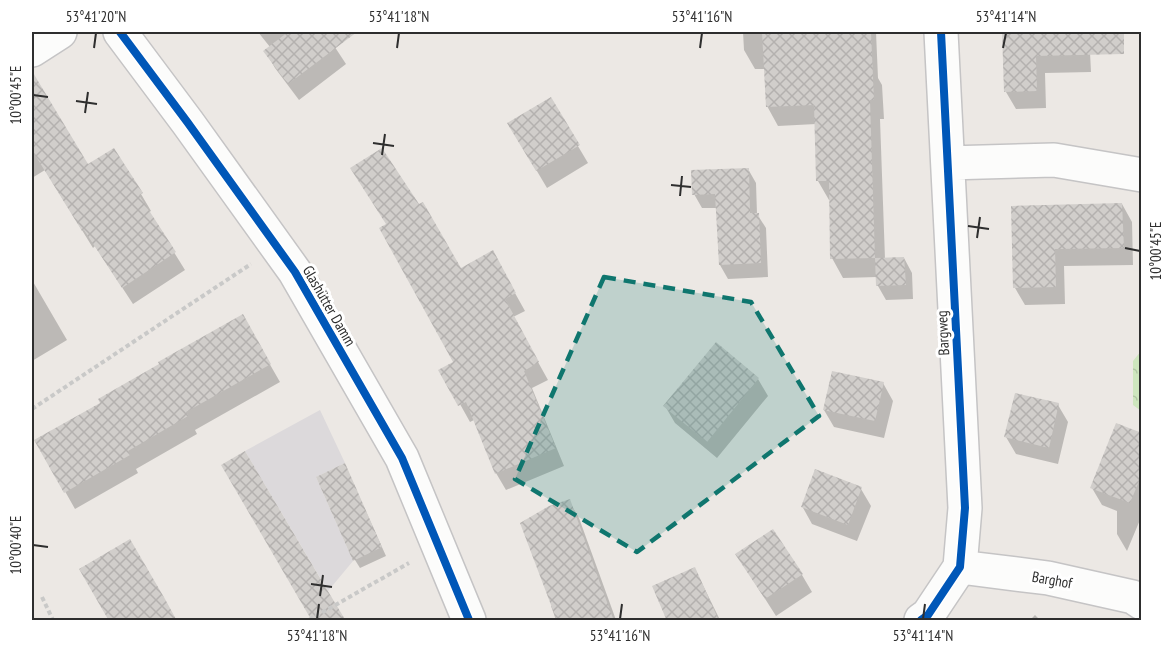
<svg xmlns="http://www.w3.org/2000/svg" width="1173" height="652" font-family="'PT Sans Narrow',sans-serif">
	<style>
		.industrial { fill: #dcd9db }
		.forest { fill: url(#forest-crowns) }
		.shadow { fill: #0003 }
		.building { fill: url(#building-cross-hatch) }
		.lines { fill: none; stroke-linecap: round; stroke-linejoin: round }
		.minor-casing { stroke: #c5c4c5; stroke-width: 36 }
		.path { stroke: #c9c9c8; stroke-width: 4; stroke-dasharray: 4.5 3; stroke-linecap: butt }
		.minor { stroke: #fcfcfb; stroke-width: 33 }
		.cycleway-casing { stroke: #fff; stroke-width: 11 }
		.cycleway { stroke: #0057b8; stroke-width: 8 }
		.marked { fill: #0f766e; fill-opacity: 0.2; stroke: #0f766e; stroke-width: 4.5; stroke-dasharray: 12 8; stroke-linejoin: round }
		.ticks { fill: none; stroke: #2e2e2e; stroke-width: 2 }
		.labels { text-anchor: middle; stroke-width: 6; stroke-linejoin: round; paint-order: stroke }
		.street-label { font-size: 15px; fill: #2e2e2e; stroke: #fff }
		.neatline { fill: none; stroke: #2e2e2e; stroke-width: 2 }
		.ticks-label { font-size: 15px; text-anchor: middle; fill: #2e2e2e }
	</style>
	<defs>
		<pattern id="forest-crowns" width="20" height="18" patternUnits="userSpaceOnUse" patternTransform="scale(1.5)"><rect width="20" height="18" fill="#cee6be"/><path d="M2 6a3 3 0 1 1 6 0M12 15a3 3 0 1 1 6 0" fill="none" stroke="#b1c6a4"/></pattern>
		<pattern id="building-cross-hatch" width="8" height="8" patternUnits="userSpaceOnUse" patternTransform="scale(1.5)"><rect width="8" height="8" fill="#d1cecb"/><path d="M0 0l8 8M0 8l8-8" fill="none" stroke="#b4b1af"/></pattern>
	</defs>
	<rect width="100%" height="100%" fill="#ece8e4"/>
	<!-- industrial -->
	<path class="industrial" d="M320 410 345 463 316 477 353 561 328 591 245 451Z"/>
	<!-- forest -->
	<path class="forest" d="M1141 351V411L1133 405V361Z"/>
	<!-- shadow -->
	<path class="shadow" d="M258 32H325L346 64 299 100 275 68 265 51 270 47Z
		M743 32H876L878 78 882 85 884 119H880L885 259 904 258 912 273 913 299 886 300 878 286 877 277 843 278 832 258 831 200H829L818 181 816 124 778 126 767 106 765 69H755L744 50Z
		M1004 32H1089L1091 72 1045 73 1046 108 1016 109 1006 92Z
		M43 92 87 166 141 194 151 211 149 212 185 270 133 304 95 246 93 248 45 170 32 178V99Z
		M550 99 588 163 547 188 509 124Z
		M748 169 756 183 757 214 766 228 768 277 728 279 720 265 717 208H702L694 194Z
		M1122 204 1132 222 1133 265 1064 266 1065 304 1025 305 1015 288 1013 207Z
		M492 252 525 311 513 317 548 380 532 388 564 466 506 490 496 473 474 420 470 422 441 370 455 362 460 270Z
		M32 280 67 340 32 361Z
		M242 316 280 382 195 430 197 434 136 469 138 473 75 509 36 440 102 403Z
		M758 379 768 396 717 458 675 423 665 406Z
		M883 383 893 401 884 438 834 427 824 410Z
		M1058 405 1068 422 1058 464 1016 454 1006 437Z
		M1142 434V515L1127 551 1117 534V511L1102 505 1092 488Z
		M349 474 386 556 360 568 355 560Z
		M861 489 871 506 857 541 812 524 802 506Z
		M569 501 579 518 616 620H556L551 606 553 605Z
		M737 555 802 575 812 592 776 616Z
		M695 569 720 620H669Z
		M1035 615 1040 620H1030Z"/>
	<!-- building -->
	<path class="building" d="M288 32H357L288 84 263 51Z
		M762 32H871L874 100H870L875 258 830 259 829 181H816L814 105 766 107Z
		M1002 32H1124V54L1036 56 1037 91 1004 92Z
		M32 71 88 164 114 148 143 193 139 195 176 252 122 288 84 230 82 231 32 150Z
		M551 97 580 145 536 171 507 123Z
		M382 148 419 204 423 202 461 268 493 250 516 293 505 299 539 362 524 371 556 448 495 474 466 402 458 406 438 370 453 362 379 228 386 224 350 168Z
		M749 168 750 213H759L761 263 719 265 715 194 692 195 691 170Z
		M1122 203 1124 248 1055 249 1056 287 1013 288 1011 206Z
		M904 257 906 285 876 286 875 258Z
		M243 314 271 364 186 412 188 416 128 451 130 455 64 493 34 440 100 403 98 399 159 364 158 362Z
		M716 342 759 378 707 442 663 406Z
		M832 371 884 382 875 421 823 410Z
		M1015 393 1059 403 1049 448 1004 437Z
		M1116 423 1142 433V474L1130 503 1090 488Z
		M245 451 323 583 346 621H312L221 465Z
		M345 463 382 547 353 561 316 477Z
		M815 469 862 487 848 525 801 507Z
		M570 499 601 586 614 621H557L520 523 549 506Z
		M773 529 803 574 765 599 735 554Z
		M130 539 165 599 177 621H109L79 569Z
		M695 567 719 621H667L652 586Z"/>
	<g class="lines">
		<defs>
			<path id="minor" d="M120 32 188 123 295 272 402 458 469 620
				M32 50 60 32
				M948 163 1054 160 1142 175
				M960 567 1048 578 1133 597 1142 603
				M921 620 928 615 960 567 965 508 941 32"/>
		</defs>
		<!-- minor casing -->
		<use href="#minor" class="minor-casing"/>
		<!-- path -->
		<path class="path" d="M32 409 251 264
			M42 597 53 620
			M309 620 409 563"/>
		<!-- minor -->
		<use href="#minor" class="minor"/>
		<defs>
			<path id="cycleway" d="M120 32 188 123 295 272 402 458 469 620
				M921 620 928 615 960 567 965 508 941 32"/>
		</defs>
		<!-- cycleway casing -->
		<use href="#cycleway" class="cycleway-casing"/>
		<!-- cycleway -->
		<use href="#cycleway" class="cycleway"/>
	</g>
	<!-- marked area -->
	<path class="marked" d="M604 277 751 302 819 416 637 552 515 479Z"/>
	<!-- ticks -->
	<path class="ticks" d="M94 48 96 33M397 48 399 33M700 48 702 33M1003 48 1006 33M33 95 48 97M76 101 97 104M85 113 88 92M373 143 394 146M382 155 385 134M671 185 691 187M680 196 682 176M968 226 989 229M977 238 980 217M1125 248 1140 251M33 545 48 547M311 584 332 587M320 596 323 575M317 619 319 604M620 619 622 604M923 619 925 604"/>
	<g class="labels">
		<!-- street labels -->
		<g class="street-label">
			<text transform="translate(329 306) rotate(60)" y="5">Glashütter Damm</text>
			<text transform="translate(943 333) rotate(-93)" y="5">Bargweg</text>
			<text transform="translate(1052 580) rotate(10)" y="5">Barghof</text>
		</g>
	</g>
	<!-- border -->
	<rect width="1173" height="652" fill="none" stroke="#ffffff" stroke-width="66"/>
	<rect x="33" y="33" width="1107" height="586" class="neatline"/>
	<g class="ticks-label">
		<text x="96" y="22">53°41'20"N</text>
		<text x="399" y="22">53°41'18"N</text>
		<text x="702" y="22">53°41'16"N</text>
		<text x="1006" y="22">53°41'14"N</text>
		<text transform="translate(16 95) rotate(-90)" y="5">10°00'45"E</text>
		<text transform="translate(1156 251) rotate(-90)" y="5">10°00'45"E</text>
		<text transform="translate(16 545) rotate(-90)" y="5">10°00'40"E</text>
		<text x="317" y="641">53°41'18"N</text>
		<text x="620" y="641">53°41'16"N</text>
		<text x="923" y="641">53°41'14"N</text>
	</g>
</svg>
